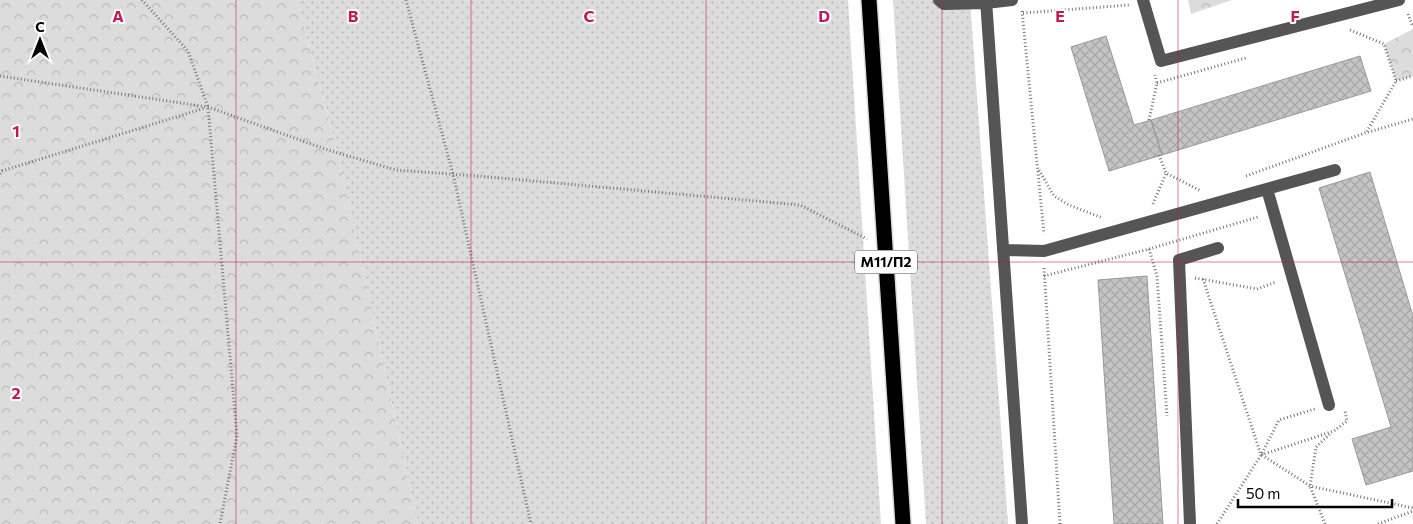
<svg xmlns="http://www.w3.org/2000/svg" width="1413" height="524" font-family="Commissioner,sans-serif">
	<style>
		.grass { fill: url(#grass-dots) }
		.forest { fill: url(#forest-crowns) }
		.building { fill: url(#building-cross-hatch); stroke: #999 }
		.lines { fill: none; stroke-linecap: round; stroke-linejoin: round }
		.highway-casing { stroke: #dbdbdb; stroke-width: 18 }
		.path { stroke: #777; stroke-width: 3; stroke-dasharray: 1 2.5; stroke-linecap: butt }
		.minor { stroke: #555; stroke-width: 12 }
		.highway { stroke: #000; stroke-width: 15 }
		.grid { fill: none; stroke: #c2185b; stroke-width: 1; stroke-opacity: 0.55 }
		.labels { text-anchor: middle; stroke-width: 4; stroke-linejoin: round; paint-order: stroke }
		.shield { fill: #fff; stroke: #4c4c4c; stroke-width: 1 }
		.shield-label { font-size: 14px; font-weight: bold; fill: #000 }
		.grid-label { font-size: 16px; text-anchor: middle; font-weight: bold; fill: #c2185b; stroke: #fff; stroke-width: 4; stroke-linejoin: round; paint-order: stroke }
	</style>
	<defs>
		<pattern id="grass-dots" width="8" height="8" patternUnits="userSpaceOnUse" patternTransform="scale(1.25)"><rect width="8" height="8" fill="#dcdcdc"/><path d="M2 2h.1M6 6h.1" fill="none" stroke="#bbb" stroke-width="1.8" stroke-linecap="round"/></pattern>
		<pattern id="forest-crowns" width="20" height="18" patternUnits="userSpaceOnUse" patternTransform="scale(1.25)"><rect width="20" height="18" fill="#dcdcdc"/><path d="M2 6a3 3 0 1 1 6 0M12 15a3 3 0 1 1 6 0" fill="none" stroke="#bbb"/></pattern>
		<pattern id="building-cross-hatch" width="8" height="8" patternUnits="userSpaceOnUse" patternTransform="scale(1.25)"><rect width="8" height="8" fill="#c4c4c4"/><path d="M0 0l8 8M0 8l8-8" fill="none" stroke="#a7a7a7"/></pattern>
	</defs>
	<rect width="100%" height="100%" fill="#fff"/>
	<!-- grass -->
	<path class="grass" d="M297 0H848L881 524H418L339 159Z
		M893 0H970L1008 524H926Z"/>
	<!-- forest -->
	<path class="forest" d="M0 0H297L339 159 418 524H0Z
		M1188 0H1232L1191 14Z
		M1413 29V76L1396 81 1384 44Z"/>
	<!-- building -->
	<path class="building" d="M1106 36 1134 125 1151 120 1162 155 1109 171 1071 47Z
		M1360 56 1371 91 1162 155 1151 120Z
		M1370 172 1413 316V471L1366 485 1352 439 1391 427 1319 188Z
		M1147 276 1163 524H1114L1098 280Z"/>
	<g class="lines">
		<defs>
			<path id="highway" d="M869 0 903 524"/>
		</defs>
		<!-- highway casing -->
		<use href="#highway" class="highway-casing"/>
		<!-- path -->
		<path class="path" d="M142 0 188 51 208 107 237 436 220 524
			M406 0 453 174 531 524
			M1022 11 1044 234
			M1023 13 1129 5
			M1408 14 1413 27
			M1350 30 1384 44 1396 81 1366 133
			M0 76 208 107 328 150 396 170 478 176 800 205 867 239
			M1396 81 1413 76
			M1157 83 1246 58
			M1149 120 1157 83 1155 75
			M1159 155 1166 173
			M1039 170 1054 196 1069 205 1103 218
			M0 174 2 171 205 108
			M1246 176 1365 133 1413 119
			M1153 204 1166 173 1201 191
			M1149 249 1157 276 1167 416
			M1044 268 1060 524
			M1044 276 1149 249 1258 217
			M1195 278 1257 289 1276 282
			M1203 279 1261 455 1334 431 1347 421 1345 411
			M1262 455 1310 486 1413 508
			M1217 524 1261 455 1279 420 1315 409
			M1325 524 1310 486 1316 447 1331 433
			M1378 524 1413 511"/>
		<!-- minor -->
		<path class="minor" d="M939 0 944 4 986 3 1012 0
			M986 0 1022 524
			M1143 0 1161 61 1399 0
			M1267 189 1329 405
			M1003 250 1044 251 1335 170
			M1190 524 1179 260 1218 248"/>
		<!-- highway -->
		<use href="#highway" class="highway"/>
	</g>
	<!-- grid -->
	<path class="grid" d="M236 0V524M471 0V524M706 0V524M942 0V524M1178 0V524M0 262H1413"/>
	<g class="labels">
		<!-- shield labels -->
		<rect class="shield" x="855" y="250.5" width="62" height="23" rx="4"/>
		<g class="shield-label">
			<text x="886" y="267">М11/П2</text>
		</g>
	</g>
	<g class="grid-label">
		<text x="118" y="22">A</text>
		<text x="353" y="22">B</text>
		<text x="589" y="22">C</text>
		<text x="824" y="22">D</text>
		<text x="1060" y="22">E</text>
		<text x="1295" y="22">F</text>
		<text x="16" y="137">1</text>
		<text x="16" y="399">2</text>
	</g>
	<!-- north arrow -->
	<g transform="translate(40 40)" stroke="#ffffff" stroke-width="4" paint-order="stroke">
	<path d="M0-4L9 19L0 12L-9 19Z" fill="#000000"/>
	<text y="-8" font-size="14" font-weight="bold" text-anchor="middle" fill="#000000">С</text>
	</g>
	<!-- scale -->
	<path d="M1238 499v8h154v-8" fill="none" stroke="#000000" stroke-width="2.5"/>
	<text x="1246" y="499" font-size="15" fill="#000000" stroke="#ffffff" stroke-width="4" paint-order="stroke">50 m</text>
</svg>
